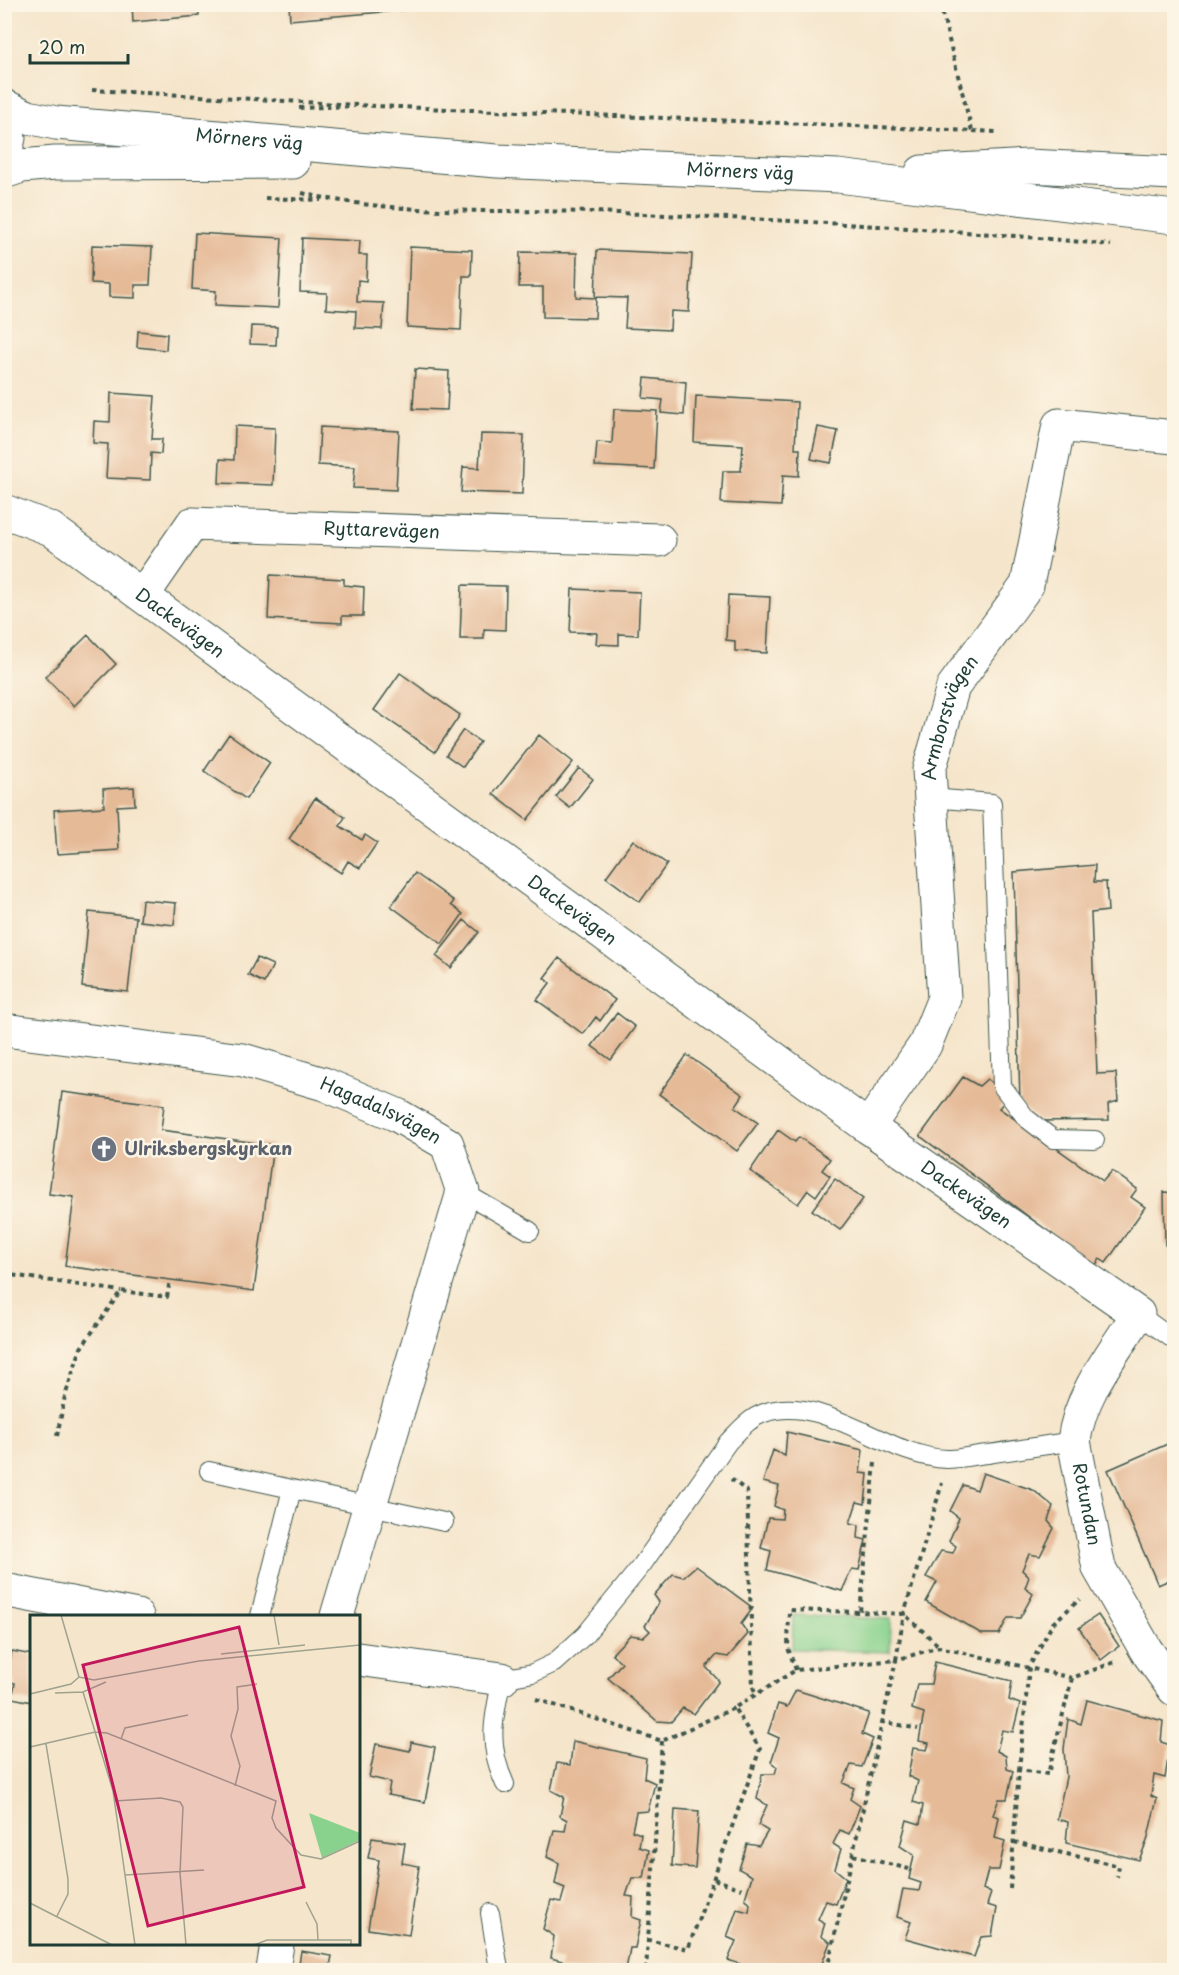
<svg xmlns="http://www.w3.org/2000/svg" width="1179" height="1975" font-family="'Playpen Sans',sans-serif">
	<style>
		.green { fill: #89d28e; stroke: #548861; stroke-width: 1.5 }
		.building { fill: #e5ba97 }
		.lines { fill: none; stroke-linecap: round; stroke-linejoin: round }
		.service-casing { stroke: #3f564b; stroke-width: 20 }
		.minor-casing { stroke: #3f564b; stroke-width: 35 }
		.secondary-casing { stroke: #3f564b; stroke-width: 35 }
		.path { stroke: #3f564b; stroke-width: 4; stroke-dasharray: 4.5 4.5; stroke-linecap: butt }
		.service { stroke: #fff; stroke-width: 18 }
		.minor { stroke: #fff; stroke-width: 33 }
		.secondary { stroke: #fff; stroke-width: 33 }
		.labels { text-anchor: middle; stroke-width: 5; stroke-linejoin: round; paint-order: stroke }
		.street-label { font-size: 18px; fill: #1f3d34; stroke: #fcf5e5 }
		.worship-label { font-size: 18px; font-weight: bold; fill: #5b616d; stroke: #fcf5e5; text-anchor: start }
		.inset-road { fill: none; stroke: #9fa28f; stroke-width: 1.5 }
		.view { fill: #c2185b; fill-opacity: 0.15; stroke: #c2185b; stroke-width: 3 }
		.inset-edge { fill: none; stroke: #1f3d34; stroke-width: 3 }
	</style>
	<rect width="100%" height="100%" fill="#fcf5e5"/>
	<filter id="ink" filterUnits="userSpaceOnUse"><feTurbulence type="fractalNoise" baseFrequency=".0167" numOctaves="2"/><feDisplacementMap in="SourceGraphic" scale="12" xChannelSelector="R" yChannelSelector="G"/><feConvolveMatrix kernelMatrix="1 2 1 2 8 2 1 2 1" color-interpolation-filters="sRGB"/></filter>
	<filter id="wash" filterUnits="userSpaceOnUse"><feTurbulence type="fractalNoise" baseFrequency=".008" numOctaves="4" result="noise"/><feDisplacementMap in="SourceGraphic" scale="24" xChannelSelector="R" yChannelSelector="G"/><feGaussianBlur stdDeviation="1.35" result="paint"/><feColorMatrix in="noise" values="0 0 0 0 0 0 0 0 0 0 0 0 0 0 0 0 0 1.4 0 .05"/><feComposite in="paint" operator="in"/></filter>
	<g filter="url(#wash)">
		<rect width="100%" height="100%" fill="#f5e5cb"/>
		<!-- green -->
		<path class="green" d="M793 1615 891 1619 890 1652 792 1649Z"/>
		<g id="blocks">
			<!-- building -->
			<path class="building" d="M132 4H198L199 16 133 22Z
				M289 4H453V6L290 20Z
				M195 233 282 238 278 308 215 305 216 291 192 289Z
				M302 238 360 241 359 255H367L366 281 358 280 357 302 384 303 382 329 355 328 356 311 326 309 327 293 300 292Z
				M92 245 152 247 150 285H135V298L109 297V284L91 283Z
				M410 247 472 250 471 276H463L461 330 407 327Z
				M597 250 692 254 689 312 671 311 670 330 625 328 627 298 595 297Z
				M520 252 577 253 576 297 596 298 595 318 543 317V287H519Z
				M251 326 277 327 276 345 250 344Z
				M138 331 167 334 166 350 137 347Z
				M415 369 449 371 447 410 413 409Z
				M645 378 686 382 684 415 661 413 663 400 643 398Z
				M111 393 155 396 152 439H162L161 454 151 453 150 480 106 478 108 444 93 443 94 421 110 422Z
				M696 396 797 402 795 449H800L799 476 783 475 781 506 721 503 723 471H741L743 445 694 442Z
				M614 409 657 411 654 469 595 466 597 442 612 443Z
				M235 426 275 428 273 485 219 483 220 459 234 460Z
				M320 427 399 431 396 490 353 488 355 467 318 465Z
				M818 427 838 431 831 463 811 459Z
				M481 434 524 435 522 494 461 492 463 467 479 468Z
				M270 575 344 579V585L364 587 363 616H342V623L268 619Z
				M462 585 506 586 505 630 484 629V639H460Z
				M572 589 640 592 638 635 619 634V645L596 644 597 633 570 632Z
				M728 595 770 597 767 653 735 651V641L726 640Z
				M88 635 116 664 74 706 45 677Z
				M400 673 460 715 435 752 374 710Z
				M463 730 480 742 463 767 446 755Z
				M229 734 270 763 246 799 204 771Z
				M539 735 573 762 527 820 493 794Z
				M579 768 593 779 570 808 556 797Z
				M134 787 135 805 117 806 119 850 57 854 54 810 104 807 103 789Z
				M315 798 345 817 340 826 362 840 365 835 377 843 360 868 348 861 341 873 289 839Z
				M633 840 667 864 640 902 606 877Z
				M1095 865 1094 882H1106L1108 911 1091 913 1097 1074 1116 1073 1118 1101 1108 1104 1109 1120 1038 1121 1020 1104 1014 872Z
				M415 873 454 901 451 905 463 914 442 944 391 906Z
				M142 900 176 903 174 925 140 921Z
				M89 912 136 917 128 992 82 987Z
				M464 920 479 932 451 968 436 956Z
				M257 958 273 965 264 983 248 975Z
				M559 958 615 1000 600 1021 596 1017 583 1034 537 1000 550 983 544 978Z
				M617 1013 635 1027 611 1060 592 1046Z
				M687 1055 743 1095 735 1107 758 1123 737 1151 659 1094Z
				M963 1077 979 1086 987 1079 1009 1096 999 1108 1103 1181 1112 1171 1137 1189 1131 1197 1145 1207 1106 1263 1100 1259 1095 1266 920 1136Z
				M62 1092 164 1105 161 1130 273 1145 254 1291 65 1266 74 1197 49 1194Z
				M778 1130 795 1142 799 1137 830 1159 822 1170 830 1176 816 1196 808 1190 798 1204 750 1171Z
				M835 1179 863 1199 840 1230 812 1210Z
				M1164 1192 1174 1193V1245H1165Z
				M787 1432 863 1450 860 1473 868 1474 865 1504 857 1502 850 1523 859 1525 858 1538 866 1540 859 1570 852 1569 842 1591 767 1570 771 1551 761 1548 768 1518 782 1519 783 1510 774 1506 779 1486 763 1482 773 1450 785 1456Z
				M1172 1442 1174 1447V1578L1158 1585 1108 1470Z
				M983 1473 1033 1490 1053 1506 1048 1521 1054 1528 1040 1556 1029 1554 1022 1570 1029 1577 1025 1588 1033 1594 1020 1618H1008L999 1634H982L926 1602 937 1582 926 1577 941 1551 953 1553 956 1546 949 1541 959 1518 950 1511 963 1485 977 1490Z
				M696 1566 753 1608 741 1624 748 1634 728 1657 717 1655 706 1667 719 1681 694 1714 683 1708 671 1722 657 1721 608 1678 622 1663 612 1654 630 1635 644 1637 650 1631 645 1626 659 1602 654 1595 673 1574 683 1577Z
				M1098 1615 1119 1646 1101 1660 1079 1628Z
				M12 1651 32 1655V1702L12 1698 15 1683 6 1681Z
				M935 1662 1012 1681 1009 1700 1020 1704 1013 1732 1002 1730 997 1751 1006 1756 1007 1769 1013 1771 1007 1799H999L993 1815 999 1817 995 1838 1005 1841 999 1870H988L983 1889 991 1893 987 1905 997 1908 992 1936 981 1937 974 1957 905 1938 911 1922 897 1917 903 1889 919 1891 921 1883 909 1879 914 1855 900 1846 907 1820 920 1824 923 1805 913 1802 918 1781 908 1776 913 1748 927 1750 929 1743 919 1741 924 1713 912 1709 917 1684H931Z
				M796 1690 869 1713 862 1734 873 1739 862 1767 851 1765 843 1783 854 1788 850 1799 860 1806 849 1834 840 1830 833 1844 841 1849 835 1869 846 1878 836 1904 826 1901 818 1919 825 1923 821 1936 830 1942 820 1969 758 1970 728 1960 736 1941 727 1937 737 1909 749 1912 750 1904 745 1898 752 1876 739 1869 747 1844 759 1846 768 1831 758 1825 767 1805 757 1799 762 1774H775L777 1767 771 1762 779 1738 768 1733 778 1704 787 1707Z
				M1087 1700 1163 1721 1161 1742 1170 1745 1165 1778 1154 1775 1151 1796 1157 1799 1147 1841 1139 1860 1066 1843 1068 1822 1057 1819 1066 1777 1064 1749 1068 1719 1081 1724Z
				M573 1741 646 1758 644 1778 655 1783 648 1811 636 1812 632 1831 641 1834 639 1847 649 1850 644 1878H632L626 1896 633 1897 632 1917 641 1920 635 1948H630L626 1970H558L562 1961 551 1958 554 1936 543 1929 551 1900 561 1902 565 1888 555 1884 559 1863 547 1857 554 1830 565 1831 567 1820 560 1816 564 1797 551 1790 557 1763 570 1765Z
				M411 1742 435 1747 425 1802 388 1795 390 1782 369 1777 376 1744 410 1751Z
				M675 1809 699 1811 695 1868 672 1866Z
				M372 1838 405 1843 402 1863 419 1866 409 1935 368 1929 379 1860 368 1858Z
				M301 1951 332 1956 330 1966 346 1970H298Z"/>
		</g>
	</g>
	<g filter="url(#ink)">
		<use href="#blocks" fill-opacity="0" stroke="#3f564b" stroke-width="1.5"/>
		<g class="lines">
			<defs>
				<path id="service" d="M931 798 992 803 1002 1086 1026 1118 1053 1139 1095 1140
					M463 1192 530 1231
					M1138 1314 1174 1340
					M209 1471 292 1489 260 1616
					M292 1489 444 1522
					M505 1784C487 1745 493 1719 502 1679L533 1673 554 1663 585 1635 642 1565 728 1442C739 1431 749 1418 764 1413 823 1392 885 1457 947 1459 960 1459 975 1455 988 1454 1017 1450 1046 1445 1074 1441
					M490 1913 499 1970"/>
				<g id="minor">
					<path id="s1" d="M4 511 51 529 868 1127 1138 1314C1113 1354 1080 1393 1074 1441L1099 1568 1146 1650 1174 1689"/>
					<path id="s2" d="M143 595 192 524 659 540"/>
					<path id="s3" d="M4 1030 243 1060 324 1084 397 1115 447 1144 463 1192 337 1616"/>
					<path id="s4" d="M868 1127 925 1045 944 998 929 770 953 687 1027 585 1059 425 1174 437"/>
					<path d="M4 1590 137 1616"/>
					<path d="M358 1659 502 1679"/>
					<path d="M273 1970 277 1944"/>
				</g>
				<g id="secondary">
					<path id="s5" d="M4 106 28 117 56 123 497 161 838 176 1174 217"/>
					<path d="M4 114 9 138 4 156"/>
					<path d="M4 172 22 166 55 163 293 162"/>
					<path d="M922 172 1028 166 1174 173"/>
				</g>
			</defs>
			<!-- service casing -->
			<use href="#service" class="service-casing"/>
			<!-- minor casing -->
			<use href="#minor" class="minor-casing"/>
			<!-- secondary casing -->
			<use href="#secondary" class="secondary-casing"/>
			<!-- path -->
			<path class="path" d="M940 4 972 131
				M92 90 376 106 998 132
				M299 108 355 106
				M302 193C405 218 513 208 618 213 782 220 948 228 1111 245
				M265 198 321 200
				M4 1274 121 1291
				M57 1436 65 1396 81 1348 121 1291 167 1297 170 1280
				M875 1463 860 1612 904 1614 939 1646
				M731 1479 747 1491 753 1687 756 1694
				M796 1670 788 1648 789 1610 860 1612
				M536 1699 662 1741 734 1708
				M881 1721 918 1729
				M662 1741 648 1940 688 1949 760 1749 734 1708 796 1670 896 1660 904 1614 942 1483
				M1019 1770 1029 1667 1053 1623 1080 1599
				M1014 1842 1119 1866 1117 1877
				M853 1855 909 1869
				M714 1879 742 1889
				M1010 1889 1019 1770 1048 1774 1072 1678 1115 1662
				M646 1970 648 1940
				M827 1970 896 1660 939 1647 1072 1678"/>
			<!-- service -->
			<use href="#service" class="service"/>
			<!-- minor -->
			<use href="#minor" class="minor"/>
			<!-- secondary -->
			<use href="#secondary" class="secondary"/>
		</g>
	</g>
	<!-- icons -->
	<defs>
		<symbol id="church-disc" viewBox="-11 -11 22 22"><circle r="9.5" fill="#6b7280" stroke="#fcf5e5"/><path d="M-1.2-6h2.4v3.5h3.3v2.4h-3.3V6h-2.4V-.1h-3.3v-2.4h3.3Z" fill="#fff"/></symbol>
	</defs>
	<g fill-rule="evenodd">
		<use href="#church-disc" x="89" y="1134" width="30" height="30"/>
	</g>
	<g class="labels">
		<!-- street labels -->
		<g class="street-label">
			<text dy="6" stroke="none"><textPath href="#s5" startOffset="249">Mörners väg</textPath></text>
			<text dy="6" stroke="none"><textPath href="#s5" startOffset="741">Mörners väg</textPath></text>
			<text dy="6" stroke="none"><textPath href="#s2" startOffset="276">Ryttarevägen</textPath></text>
			<text dy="6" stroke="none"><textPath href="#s1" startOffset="210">Dackevägen</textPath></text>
			<text dy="6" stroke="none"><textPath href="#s4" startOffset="435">Armborstvägen</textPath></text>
			<text dy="6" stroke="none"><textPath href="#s1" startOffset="696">Dackevägen</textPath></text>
			<text dy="6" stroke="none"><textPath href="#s3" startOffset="388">Hagadalsvägen</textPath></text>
			<text dy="6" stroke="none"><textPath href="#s1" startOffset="1182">Dackevägen</textPath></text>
			<text dy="6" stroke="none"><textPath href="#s1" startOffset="1599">Rotundan</textPath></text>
		</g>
		<!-- worship labels -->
		<g class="worship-label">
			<text x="124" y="1155">Ulriksbergskyrkan</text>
		</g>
	</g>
	<!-- overview -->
	<g transform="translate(30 1615)">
		<rect width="330" height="330" fill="#f5e5cb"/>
		<path d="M279 198 330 218V225L292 243Z" fill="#89d28e"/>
		<path class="inset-road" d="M31 0 49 62M244 0 249 30M191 39 275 30M53 77 83 176 105 330M25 78 53 77 76 67M0 79 41 69 49 62 64 65 169 46 330 30M91 124 95 113 158 100M16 129 38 264V279L27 301M0 132 65 117 77 118 246 186 242 203 246 213 271 240 291 244 330 226M205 171 210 151 201 121 208 94 207 72 227 69M85 186 131 183 150 187 153 192 150 258 156 330M95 260 174 255M276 287 287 309 288 325M0 288 82 330M224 330 237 325H321V330"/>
		<path class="view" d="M209 12 274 272 118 311 53 50Z"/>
		<rect width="330" height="330" class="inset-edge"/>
	</g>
	<!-- margin -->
	<rect width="1179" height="1975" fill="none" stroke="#fcf5e5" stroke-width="24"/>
	<!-- scale -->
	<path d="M30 54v9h98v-9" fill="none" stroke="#1f3d34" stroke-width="3"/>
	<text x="39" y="54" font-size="18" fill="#1f3d34" stroke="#fcf5e5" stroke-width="4.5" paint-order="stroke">20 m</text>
</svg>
